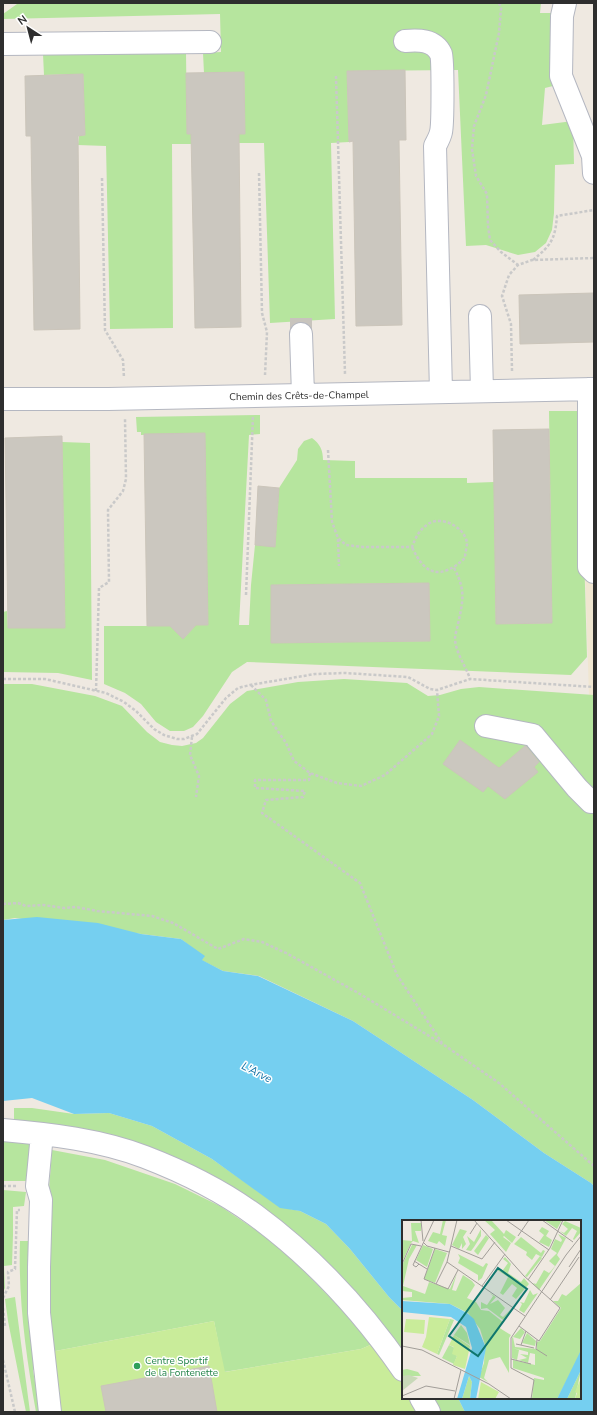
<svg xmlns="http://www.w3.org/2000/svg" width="597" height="1415" font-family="'Nunito Sans',sans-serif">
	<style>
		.education { fill: #f0e6d1 }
		.green { fill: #b6e59e; fill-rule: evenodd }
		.pitch { fill: #c9ec9a }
		.water { fill: #75cff0 }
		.building { fill: #cbc7bf; stroke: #cbc5ba }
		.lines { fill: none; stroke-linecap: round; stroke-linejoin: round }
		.minor-tunnel { stroke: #c8c4bd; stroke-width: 22; stroke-dasharray: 22 11; stroke-linecap: butt }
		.minor-casing { stroke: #b4b7c1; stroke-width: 24 }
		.path { stroke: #c9c9c9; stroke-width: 2.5; stroke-dasharray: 3 2; stroke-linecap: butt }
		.minor { stroke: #fff; stroke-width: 22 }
		.leisure-dot { fill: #2e9e5b; stroke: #fff; stroke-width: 1.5 }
		.labels { text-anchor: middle; stroke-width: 3; stroke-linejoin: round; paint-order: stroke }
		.street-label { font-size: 10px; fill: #2e2e2e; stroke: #fff }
		.leisure-label { font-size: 10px; fill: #27864d; stroke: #fff; text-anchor: start }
		.water-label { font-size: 11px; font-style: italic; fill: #0d6fa3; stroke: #fff }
		.inset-road { fill: none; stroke: #a29e99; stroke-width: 1 }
		.view { fill: #0f766e; fill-opacity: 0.15; stroke: #0f766e; stroke-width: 2 }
		.inset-edge { fill: none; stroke: #2e2e2e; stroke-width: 2 }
	</style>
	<rect width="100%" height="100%" fill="#efe9e1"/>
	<!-- education -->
	<path class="education" d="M594 411V695H589L582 480Z"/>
	<!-- green -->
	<path class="green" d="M41 3H541L540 13H552L553 86 545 88 542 125 573 121 574 164 555 165 554 213 552 230 546 243 535 252 518 255 486 245 466 246 458 70 347 71 349 142 331 143 335 319 270 323 264 143H239V134L245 133 244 72 204 73 203 53 221 52 220 14 3 19V14L17 4Z
		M186 52 187 134H191L192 144H172L173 328 110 329 106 146 78 145 79 136 85 135 83 74 44 75 43 54Z
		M549 411H582V480L587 657 571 675 247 662 232 672 203 716 193 727 184 731H170L156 722 141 704 125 693 104 684V626H170L183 639 196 625H208L204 433 141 435V432H137L136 417 260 415V434L249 435 239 625H249L251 585 255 545 275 546 279 488 297 460 298 449 304 441 312 438C320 444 323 450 323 460L355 461V478H467V483L494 482 496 624 552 623ZM429 583 430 641 271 643V585Z
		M62 442 90 443 92 680 58 673 3 672V612L7 611 8 628H65Z
		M344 679 407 683 428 696 440 695 461 689 479 687 594 695V789L588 790 594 808V1186L591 1183 544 1153 473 1100 353 1021 259 976 223 971 201 960 204 957 181 939 15 918 3 920V684H32L95 696 122 706 147 732 160 742 172 745 182 746 196 743 203 738 230 704 247 691 298 682Z
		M14 1108H32L74 1114 109 1113 152 1126 212 1159 280 1207 300 1211 326 1224 350 1249 389 1297 403 1311V1359L258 1208 14 1121Z
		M3 1137 33 1140 27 1181H3Z
		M52 1150 105 1160 175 1184 220 1206 259 1232 287 1254 375 1343 361 1349 224 1372 214 1321 50 1352 46 1229Z
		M3 1190 26 1192 24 1206 13 1207V1235L12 1265 4 1266 5 1288 3 1292Z
		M20 1241H29L28 1279 30 1310 38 1368 33 1370 40 1412H36C26 1356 18 1298 20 1241Z
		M15 1297 30 1412H26L8 1321 5 1299Z
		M432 1398H458L465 1412H440Z"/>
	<!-- pitch -->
	<path class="pitch" d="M214 1321 225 1372 361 1349 375 1343 403 1359V1398H432L440 1412H56L50 1352Z"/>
	<!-- water -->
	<path class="water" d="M37 917 98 923 141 934 181 939 205 956 202 960 223 971 258 976 353 1021 473 1100 544 1153 591 1183 594 1186V1412H465L458 1398H580V1221H403V1311L389 1297 350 1249 326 1224 300 1211 280 1208 212 1159 152 1126 109 1113 74 1114 32 1098 3 1101V920Z"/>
	<!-- building -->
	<path class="building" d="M405 70 406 140H399L402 325 356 326 353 141 349 142 347 71Z
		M244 72 245 134H239L241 327 195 328 191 134H187L186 73Z
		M83 74 85 135 78 136 80 329 34 330 31 136H26L25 76Z
		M594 293V342L520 344 519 295Z
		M549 429 552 623 496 624 493 430Z
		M205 433 208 625H196L183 639 170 626H147L144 434Z
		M62 436 65 628H8L5 438Z
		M258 486 279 488 275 547 255 545Z
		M429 583 430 641 271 643V585Z
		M460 740 499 768 525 746H526L539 762 534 767 538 772 505 799 488 786 483 792 443 764Z
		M209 1366 217 1412H106L101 1386Z"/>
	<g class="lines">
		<!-- minor-tunnel -->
		<path class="minor-tunnel" d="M301 318V334"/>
		<defs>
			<path id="minor" d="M565 3 562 16 561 76 593 156 594 173
				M405 41C418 40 434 39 441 54 443 60 443 124 441 132 440 137 437 142 435 146L441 392
				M3 44 210 42
				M480 316 482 391
				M301 334 303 395
				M589 389V567L594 572
				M3 399H108L594 389
				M486 726 533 735 577 788 591 802H594
				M3 1130C50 1134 101 1140 145 1157 184 1172 222 1191 255 1215 312 1257 363 1312 403 1370
				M42 1134 37 1186 41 1200 39 1267V1313L50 1412
				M421 1398 429 1412"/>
		</defs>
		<!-- minor casing -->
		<use href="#minor" class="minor-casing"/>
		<!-- path -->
		<path class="path" d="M499 3 501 8 499 33 486 95 474 126 472 149 476 176 487 194 488 226 490 240 501 252 518 265
			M336 76 345 374
			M259 173 262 313 267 332 265 375
			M102 178 105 330 123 360 124 378
			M533 260C551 245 555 240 557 216L594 210
			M512 371 511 324 502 296 509 275 518 265 532 260 594 258
			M328 450 332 522 338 538 346 545 363 547H412C416 537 419 530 428 524 441 515 465 527 467 543 467 547 465 553 465 558 441 580 425 576 412 547
			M338 539 339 566
			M454 568C466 590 463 601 458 624 457 629 455 635 455 639 456 654 466 666 470 679
			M246 595 253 416
			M3 679H45L106 693 124 702 136 711 154 729 164 735 177 739H184L197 734 226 698 238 688 250 685 315 674 345 673 408 677 430 689 437 690 470 679 594 687
			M251 685 266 700 271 721 286 743 294 761 310 773 337 783 361 786 385 775 432 734 439 716 437 690
			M96 691 99 588 109 582 108 510 123 491 126 479 125 418
			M192 737 190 755 199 776 196 797
			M310 773 309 780H255V788L305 791 303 797 266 800 262 813 360 883 397 975 442 1043
			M3 904 18 903 26 906 43 905 64 908 76 907 97 911 152 916 173 923 218 949 244 939 262 942 288 954 360 994 444 1045 499 1083 594 1166
			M3 1186H16
			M3 1298 9 1286 8 1272 15 1269 17 1210H20
			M3 1308 5 1326H3
			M3 1360 15 1412"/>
		<!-- minor -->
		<use href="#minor" class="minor"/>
	</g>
	<!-- markers -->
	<circle class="leisure-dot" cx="137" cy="1366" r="4"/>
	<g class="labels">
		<!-- street labels -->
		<g class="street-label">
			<text transform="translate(299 395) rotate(-1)" y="4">Chemin des Crêts-de-Champel</text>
		</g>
		<!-- leisure labels -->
		<g class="leisure-label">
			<text x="145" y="1364">Centre Sportif<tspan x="145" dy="12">de la Fontenette</tspan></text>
		</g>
		<!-- water labels -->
		<g class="water-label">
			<text transform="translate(257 1072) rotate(27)" y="4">L'Arve</text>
		</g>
	</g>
	<!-- overview -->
	<g transform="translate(402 1220)">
		<rect width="179" height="179" fill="#efe9e1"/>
		<path d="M41 0H44L40 15 45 16 43 26 37 21 35 24 26 21 31 12 38 14ZM82 0H89L102 14 104 10 114 17 110 23 102 16 101 17 109 23 104 32 88 14 93 10ZM142 0H160L155 9ZM163 1 179 8V12L172 20 171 19 175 11 170 8 164 16 158 11 162 13 166 9 160 4ZM9 3H19V11H13L17 23 11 21 9 23 0 42V20L10 21ZM140 7 147 11 144 16 150 20 147 27 137 22 142 15 137 11ZM58 9 65 11 61 17 64 24 60 29V23L57 29 50 25ZM79 9V16L72 27 69 31 64 30 68 24 65 16 72 22ZM156 14 164 18 155 35 158 39 137 70 131 63 134 64 142 50 147 53 149 51 141 45 149 51 153 46 147 41 155 33 149 29 153 19 159 22 160 20ZM84 15 87 18 76 35 79 38 72 31ZM119 17 139 33 141 30 143 31 140 37 134 34 130 40 124 35 125 32 112 24ZM10 25H15L7 39 1 66 23 74 27 62 48 69 55 53 50 70 54 71 61 55 70 61 73 65 65 78 74 82 79 90 87 91 101 102 96 107 109 115 107 118V153L98 137 87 140 82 158 86 162 77 157 82 143 83 125 78 109 66 93 48 84 0 80V78L10 77V72L0 71V45ZM21 25 31 29 25 47 14 40ZM33 29 45 33 33 63 22 59ZM56 34 81 47 84 43 86 44 80 58 76 61V55L56 43 58 38ZM138 36 140 38 125 57 123 56ZM103 37 109 44 106 53 119 62 122 58 127 64 114 79 110 76 115 68 110 64 101 75 98 73 106 57 94 49 101 50 106 43 101 39ZM179 63V133L155 179H130L132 158 142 160V158L111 148V140L133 145V134L128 133 126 143 117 140 125 138 118 134 126 135V132L111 128 117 130 115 140 110 138V118L119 108 123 112 118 119 111 117 113 127 135 129V122L138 121 159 88 151 81H156L160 74 164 76ZM128 70 131 75 136 73 122 93 117 90 120 84 118 82 122 83ZM88 73 94 77 88 84 96 80 103 88 98 95 101 97 110 88 101 100 85 88 79 89V82L85 85 91 76ZM48 99 52 100 37 135 35 134ZM59 105 65 113 68 125 52 115ZM125 113 134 121 133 126 120 123ZM47 125 53 128 51 131 55 136 52 144 40 138ZM5 149 16 152 19 156H0V150ZM179 150 173 179H165ZM67 156 70 162 68 179H60Z" fill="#b6e59e"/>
		<path d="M7 155 16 158 0 171V156Z" fill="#c8d9b8"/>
		<path d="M27 97 48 99 35 134 20 127 24 117ZM4 99 23 100 22 114 2 112ZM52 115 68 126 63 149 51 145 55 136 50 134 52 127 47 125ZM179 158V179H173L175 173 173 172ZM79 162 97 172 93 179H76Z" fill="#c9ec9a"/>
		<path d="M0 81 48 84 65 93 72 99 84 128 74 179H68L70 162 67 156 60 179H55L70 128 64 107 49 97 0 92ZM179 130V150L165 179H155Z" fill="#75cff0"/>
		<path class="inset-road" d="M19 0 21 21M72 0 122 56 158 88 137 121 117 106M104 0 147 30M140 0 171 22M68 14 75 3M116 16 127 0M21 22 25 26 47 32M49 26 80 39 93 22M33 28 22 59 46 69 56 50M12 41 25 49M45 42 123 96M0 44 9 24 19 26M17 44 14 47 11 45 32 0M167 47 179 29M126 60 148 28 161 0M34 64 45 42 55 0M80 66 103 34M148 80 177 37M135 120 134 129 145 136M114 124 132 128M119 125 124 111M0 126 20 130 87 164 109 179M109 139 129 144M0 176 24 166 53 171M52 179 59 150M129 179 132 160 109 148V118L164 35 179 16"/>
		<path class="view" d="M96 48 125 69 76 136 47 116Z"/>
		<rect width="179" height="179" class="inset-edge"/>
	</g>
	<!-- border -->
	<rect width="597" height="1415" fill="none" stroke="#2e2e2e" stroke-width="8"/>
	<!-- north arrow -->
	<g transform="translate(28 28) rotate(324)" stroke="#ffffff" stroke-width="3" paint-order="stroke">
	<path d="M0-3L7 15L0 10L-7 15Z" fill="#2e2e2e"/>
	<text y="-6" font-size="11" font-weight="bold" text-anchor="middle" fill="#2e2e2e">N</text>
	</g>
</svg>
